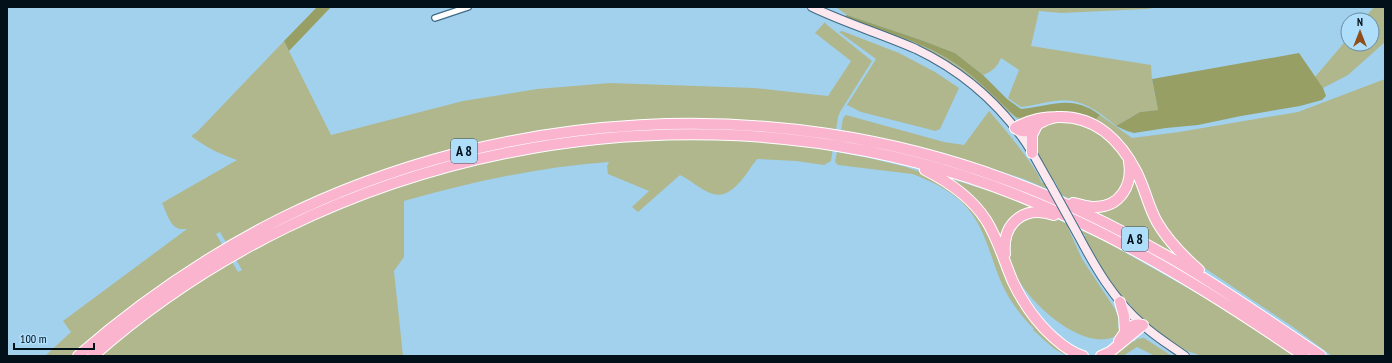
<svg xmlns="http://www.w3.org/2000/svg" width="1392" height="363" font-family="'PT Sans Narrow',sans-serif">
	<style>
		.green { fill: #b0b78d; fill-rule: evenodd }
		.forest { fill: #979f64 }
		.lines { fill: none; stroke-linecap: round; stroke-linejoin: round }
		.street-casing { stroke: #406c85; stroke-width: 8 }
		.secondary-casing { stroke: #406c85; stroke-width: 10 }
		.highway-casing { stroke: #fff; stroke-width: 12 }
		.street { stroke: #fff; stroke-width: 5.5 }
		.secondary { stroke: #fee8f0; stroke-width: 8 }
		.highway { stroke: #fab4ce; stroke-width: 10 }
		.secondary-bridge-casing { stroke: #406c85; stroke-width: 10; stroke-linecap: butt }
		.secondary-bridge { stroke: #fee8f0; stroke-width: 8 }
		.labels { text-anchor: middle; stroke-width: 3.5; stroke-linejoin: round; paint-order: stroke }
		.shield { fill: #afdefb; stroke: #354e5d; stroke-width: 1 }
		.shield-label { font-size: 14px; font-weight: bold; fill: #011019 }
	</style>
	<rect width="100%" height="100%" fill="#a2d1ee"/>
	<!-- green -->
	<path class="green" d="M833 7H1161L1146 9 1061 13 1039 11 1031 46 1151 65 1152 80 1158 110 1140 112 1116 126C1098 111 1080 97 1055 101 1044 102 1033 106 1021 107L1008 98 1019 70 1001 58C997 67 993 71 983 75L955 53 921 40 847 15 837 8Z
		M1374 7H1385V42L1348 75 1323 88 1315 77 1348 38V44H1372V20H1363Z
		M847 18C885 33 926 42 959 66 980 81 997 100 1016 117L1020 118C1051 114 1065 108 1096 118L1100 115 1132 138 1179 132 1298 112 1385 79V356H1332L1293 327 1197 263 1165 229 1127 148 1119 137 1096 121 1018 119C1001 108 988 90 972 78 935 49 890 35 847 19Z
		M825 22 826 24 872 61 840 112 838 117 831 161 824 165 796 161 757 159C746 173 732 202 710 193 700 189 690 180 680 175L638 212 632 207 649 191 608 174 607 166 609 162C539 167 471 182 404 201V257L394 271 403 356H45L71 332 63 321 187 229C185 229 183 229 181 229 170 228 166 211 162 203L237 160C218 153 207 148 191 136L197 132 284 41 331 135 463 101 537 89 610 83 754 88 828 96 851 61 815 33ZM220 232 242 270 238 272 216 234Z
		M842 31 899 53 935 72 959 88 940 129 935 131 924 128 861 112 847 105 876 59 839 32Z
		M989 111C999 122 1040 171 1041 182L1059 190 1055 181H1052L1034 145V141L1041 126 1054 121 1073 122 1095 129 1123 155 1128 170 1118 196 1098 205 1073 200 1024 179 950 155 911 145 841 130 843 118 846 115 944 142 964 145Z
		M837 152 869 158 906 167 929 175 950 186 983 219 1010 282 1074 356C1058 356 1045 340 1033 330L1034 329C1020 315 1009 300 1001 282 992 261 987 237 974 217 961 196 935 182 912 174L838 165 835 162Z
		M1132 171 1180 257 1092 210 1108 207Z
		M948 178 999 194 1033 208 1030 210 1002 243Z
		M1026 216 1052 217 1103 240 1223 308 1294 356H1202L1187 351 1169 340 1152 328 1134 312 1131 305 1125 302 1116 292 1102 271 1083 238 1085 237V235L1068 228 1082 259 1115 309C1118 316 1120 319 1118 326L1121 332C1088 363 1010 290 1007 252 1007 247 1008 239 1009 234 1011 228 1021 221 1026 216Z
		M1144 338 1172 356H1155L1137 347 1123 356H1110L1131 339 1134 342 1137 339Z"/>
	<!-- forest -->
	<path class="forest" d="M317 7H331L289 51 284 41Z
		M847 15 921 40 955 53 983 75 1007 99 1021 109C1053 106 1071 94 1100 115L1096 119C1065 108 1051 114 1020 118L1016 117C997 100 980 81 959 66 926 42 885 33 847 18L845 16Z
		M1299 53 1323 88 1326 96 1322 100 1300 106 1241 116 1198 125 1166 128 1134 133 1127 131 1116 126 1140 112 1158 110 1152 79Z"/>
	<g class="lines">
		<defs>
			<path id="street" d="M435 18 468 7"/>
			<path id="secondary" d="M812 7C845 23 882 34 916 49 958 69 995 100 1022 137 1033 152 1041 169 1050 184
				M1077 233C1095 267 1113 299 1143 325 1156 337 1171 346 1185 356"/>
			<path id="highway" d="M1057 117C1053 118 1048 119 1044 121 1033 125 1028 137 1015 128 1030 119 1044 117 1061 117 1097 117 1121 142 1136 171 1145 188 1148 206 1157 222 1168 241 1183 256 1199 270
				M1032 153V135L1037 125
				M925 170C949 182 971 197 986 220 998 239 1004 261 1013 282 1023 303 1037 323 1054 338 1063 346 1072 353 1083 356
				M1073 203C1080 204 1087 207 1095 207 1120 207 1133 185 1129 162
				M1005 254C1002 223 1024 205 1054 215
				M1120 302 1124 316 1125 332
				M1119 341C1125 332 1130 322 1143 325
				M78 356C140 302 207 256 280 219 504 108 773 93 1007 180 1062 200 1116 227 1167 256 1220 286 1270 322 1321 356
				M93 356C327 149 670 81 967 177 1089 217 1198 283 1304 356
				M1101 356 1110 352 1143 325"/>
		</defs>
		<!-- street casing -->
		<use href="#street" class="street-casing"/>
		<!-- secondary casing -->
		<use href="#secondary" class="secondary-casing"/>
		<!-- highway casing -->
		<use href="#highway" class="highway-casing"/>
		<!-- street -->
		<use href="#street" class="street"/>
		<!-- secondary -->
		<use href="#secondary" class="secondary"/>
		<!-- highway -->
		<use href="#highway" class="highway"/>
		<defs>
			<path id="secondary-bridge" d="M1050 184 1077 233"/>
		</defs>
		<!-- secondary-bridge casing -->
		<use href="#secondary-bridge" class="secondary-bridge-casing"/>
		<!-- secondary-bridge -->
		<use href="#secondary-bridge" class="secondary-bridge"/>
	</g>
	<g class="labels">
		<!-- shield labels -->
		<g class="shield">
			<rect x="451" y="139" width="26" height="24" rx="3"/>
			<rect x="1122" y="227" width="26" height="24" rx="3"/>
		</g>
		<g class="shield-label">
			<text x="464" y="156">A 8</text>
			<text x="1135" y="244">A 8</text>
		</g>
	</g>
	<!-- border -->
	<rect width="1392" height="363" fill="none" stroke="#011019" stroke-width="16"/>
	<!-- north arrow -->
	<g transform="translate(1360 32)"><circle r="19" fill="#afdefb" stroke="#698ca1"/>
	<path d="M0-3L7 15L0 10L-7 15Z" fill="#8f4e19"/>
	<text y="-6" font-size="11" font-weight="bold" text-anchor="middle" fill="#011019">N</text>
	</g>
	<!-- scale -->
	<path d="M14 343v6h80v-6" fill="none" stroke="#011019" stroke-width="2"/>
	<text x="20" y="343" font-size="12" fill="#011019" stroke="#afdefb" stroke-width="3" paint-order="stroke">100 m</text>
</svg>
